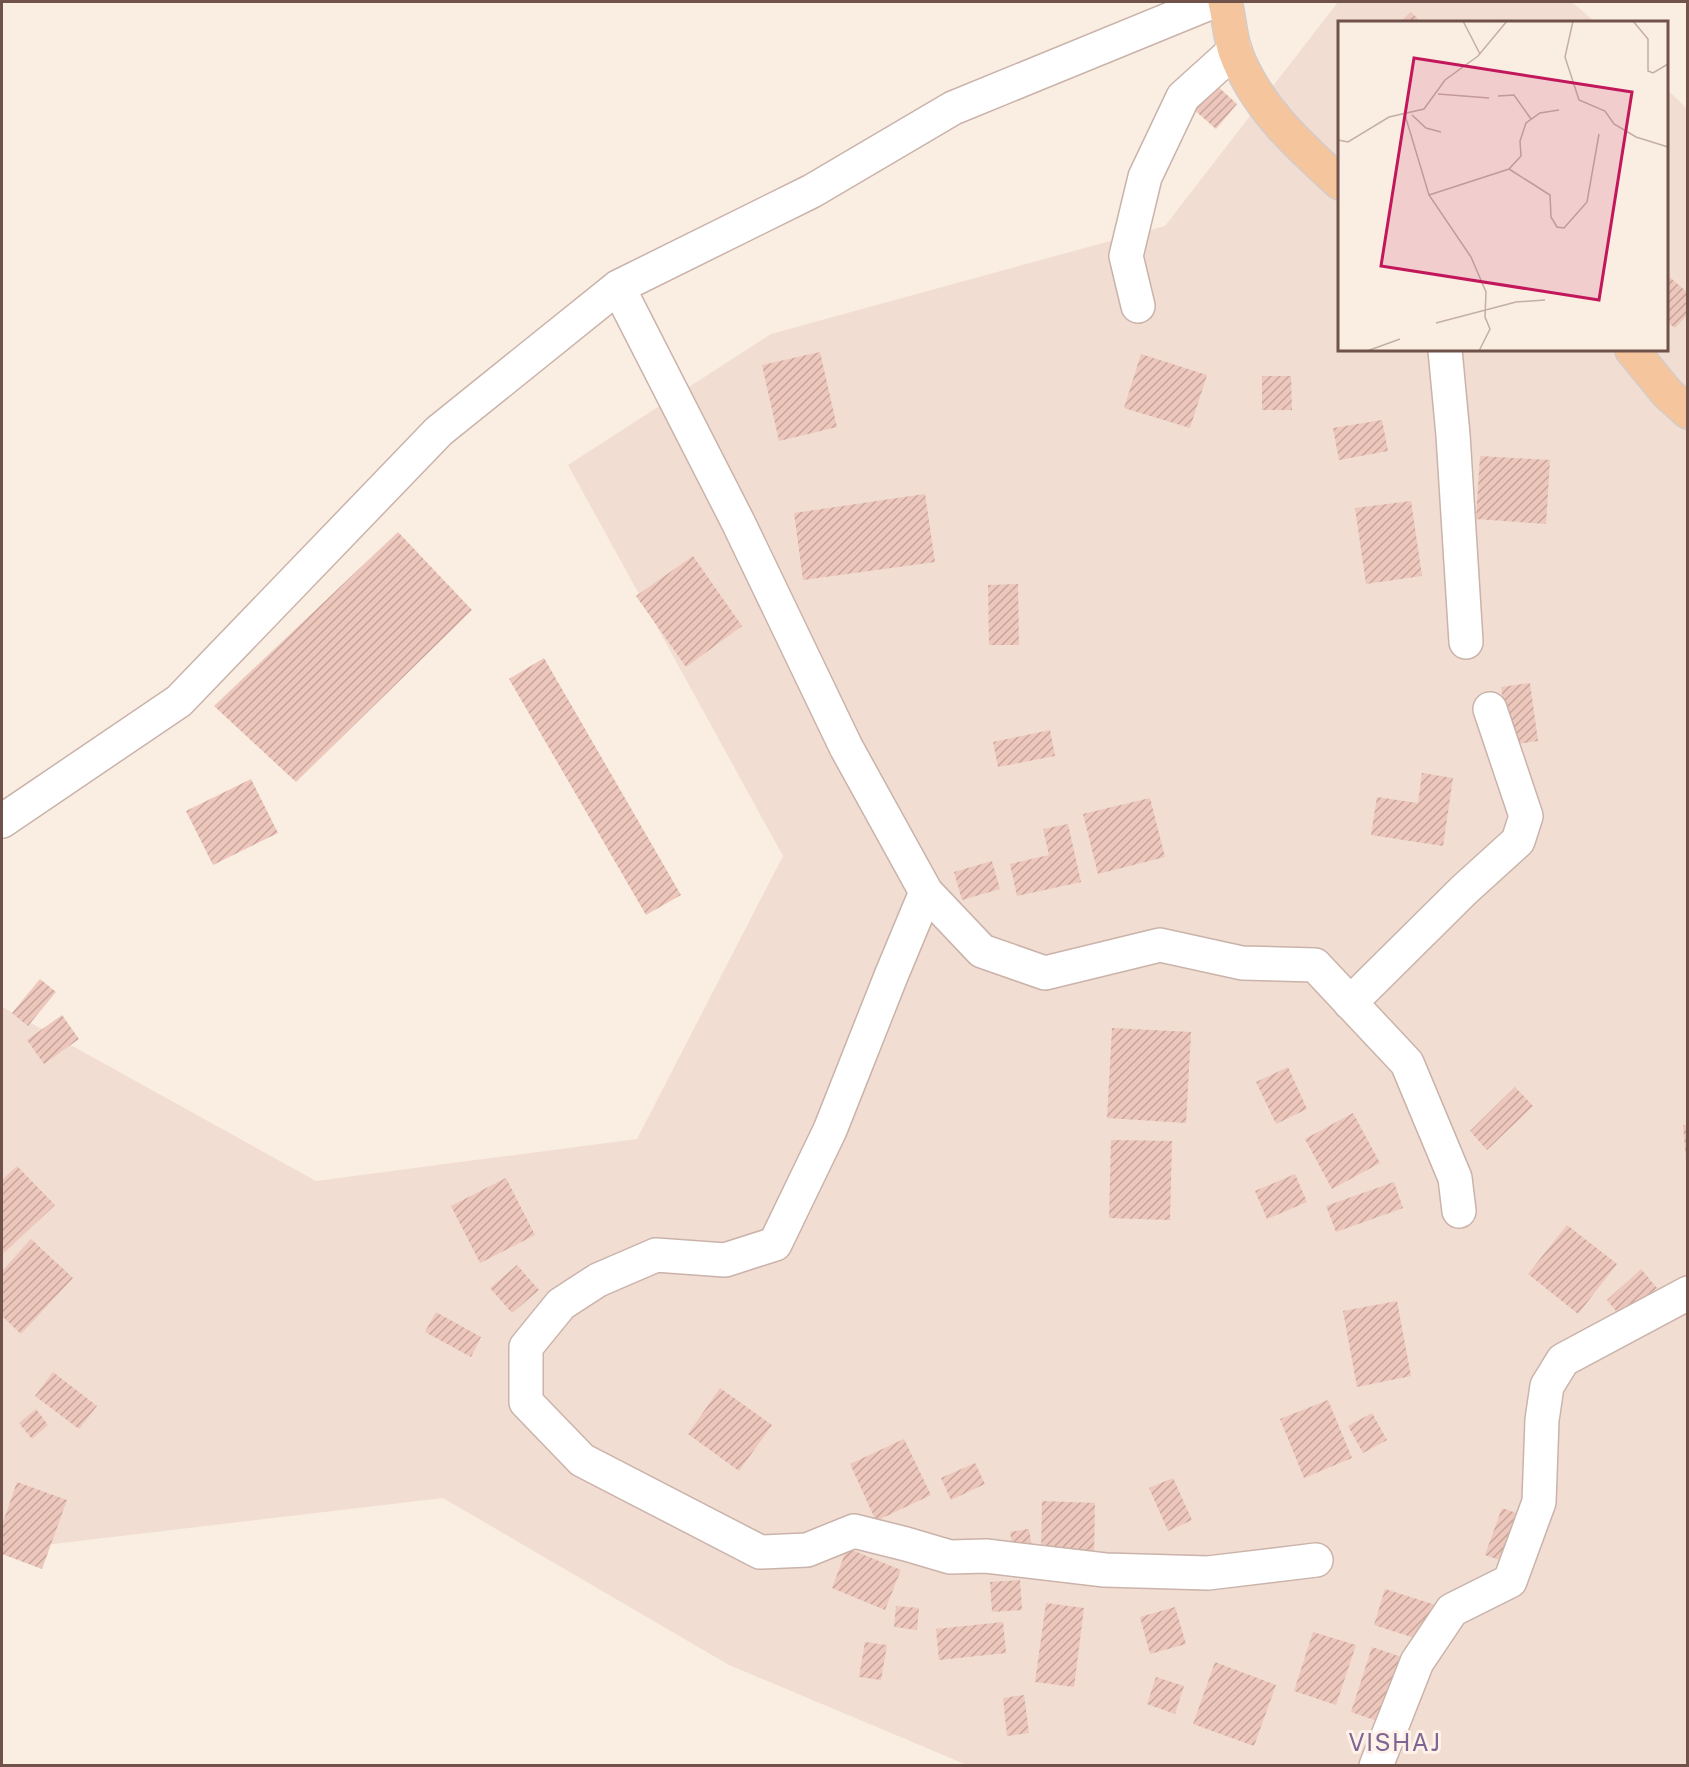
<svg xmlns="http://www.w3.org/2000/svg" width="1689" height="1767" font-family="'Public Sans',sans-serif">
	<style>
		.residential { fill: #f1ddd1 }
		.building { fill: url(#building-hatch) }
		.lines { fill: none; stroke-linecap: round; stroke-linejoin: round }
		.minor-casing { stroke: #cab3aa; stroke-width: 36 }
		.major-casing { stroke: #d4cbc9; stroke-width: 36 }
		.minor { stroke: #fff; stroke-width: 33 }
		.major { stroke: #f5c69e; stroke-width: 33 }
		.labels { text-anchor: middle; stroke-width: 6; stroke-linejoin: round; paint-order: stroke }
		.quarter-label { font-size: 24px; letter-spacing: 1.5px; fill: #7d6693; stroke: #fef1e8 }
		.inset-road { fill: none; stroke: #c3afa5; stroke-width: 1.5 }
		.view { fill: #c2185b; fill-opacity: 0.15; stroke: #c2185b; stroke-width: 3 }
		.inset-edge { fill: none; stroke: #70524a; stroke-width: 3 }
	</style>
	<defs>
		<pattern id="building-hatch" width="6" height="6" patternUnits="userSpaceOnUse" patternTransform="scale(1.5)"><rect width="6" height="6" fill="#eec7bc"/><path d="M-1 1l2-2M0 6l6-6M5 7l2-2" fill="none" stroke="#c5a49b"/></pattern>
	</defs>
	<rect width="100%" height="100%" fill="#faede2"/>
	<!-- residential -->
	<path class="residential" d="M1338 2H1572L1595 22H1340V350H1666L1667 89 1687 109V1765H967L729 1665 443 1498 2 1550V1007L316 1181 637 1139 783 856 568 465 771 334 1165 226Z"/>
	<!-- building -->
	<path class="building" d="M1411 12 1421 22H1401Z
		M1214 83 1237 104 1216 129 1192 108Z
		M1666 274 1688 293V314L1675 328 1666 321Z
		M820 352 837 427 779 441 762 365Z
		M1141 354 1207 375 1190 428 1124 408Z
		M1262 376H1291L1292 410H1262Z
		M1382 420 1388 451 1339 460 1333 428Z
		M1480 456 1550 460 1546 524 1476 519Z
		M925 494 935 562 803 580 794 513Z
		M1411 501 1422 576 1366 584 1355 508Z
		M398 532 472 610 296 782 214 706Z
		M693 556 742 626 686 667 636 596Z
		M1018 584 1019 645H989L988 585Z
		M544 658 681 895 646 915 509 679Z
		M1530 683 1538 741 1509 745 1501 687Z
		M1050 730 1055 756 998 767 993 742Z
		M1422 773 1453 778 1443 846 1371 835 1377 797 1418 803Z
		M251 779 278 833 213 865 186 811Z
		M1150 798 1165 857 1098 874 1083 814Z
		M1068 824 1081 882 1017 896 1010 864 1049 855 1043 829Z
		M992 861 1000 889 962 900 954 872Z
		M40 979 56 992 28 1026 12 1013Z
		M62 1015 79 1039 44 1064 27 1040Z
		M1112 1028 1191 1032 1186 1123 1107 1118Z
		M1288 1067 1307 1109 1276 1124 1256 1082Z
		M1515 1087 1533 1106 1487 1150 1470 1131Z
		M1353 1113 1380 1163 1332 1189 1305 1139Z
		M1683 1125H1688V1160H1686Z
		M1111 1140 1172 1141 1170 1220 1109 1218Z
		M17 1166 55 1205 4 1253 2 1249V1180Z
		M1295 1174 1307 1202 1267 1219 1255 1191Z
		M506 1178 535 1235 480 1263 451 1206Z
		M1394 1182 1403 1208 1336 1232 1326 1206Z
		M1567 1225 1617 1264 1578 1314 1528 1274Z
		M31 1239 73 1278 21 1334 2 1316V1271Z
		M517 1265 539 1290 512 1313 490 1288Z
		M1641 1269 1657 1288 1622 1318 1607 1300Z
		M1397 1301 1411 1376 1357 1387 1343 1311Z
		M436 1312 481 1337 471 1357 425 1332Z
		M53 1372 97 1406 79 1429 35 1396Z
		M720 1388 772 1425 739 1471 688 1434Z
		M1328 1400 1352 1458 1304 1478 1280 1419Z
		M36 1409 48 1425 32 1439 19 1423Z
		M1372 1413 1387 1440 1363 1453 1348 1426Z
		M904 1439 931 1495 876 1521 850 1464Z
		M975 1463 985 1484 951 1500 941 1478Z
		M1173 1478 1192 1520 1168 1531 1149 1488Z
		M17 1482 67 1500 42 1569 2 1554V1525Z
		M1042 1501 1095 1503 1094 1558 1041 1557Z
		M1502 1508 1525 1516 1508 1563 1485 1555Z
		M1029 1529 1032 1548 1013 1551 1010 1532Z
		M847 1548 901 1570 885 1610 832 1588Z
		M1020 1580 1022 1610 992 1612 990 1582Z
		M1385 1589 1439 1606 1427 1642 1374 1625Z
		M1046 1603 1084 1608 1074 1687 1035 1682Z
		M896 1606 919 1608 917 1630 894 1627Z
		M1175 1607 1186 1644 1150 1654 1140 1617Z
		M1003 1622 1006 1653 939 1660 936 1629Z
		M1313 1632 1356 1645 1336 1705 1294 1691Z
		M865 1642 887 1645 881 1680 859 1677Z
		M1372 1647 1407 1659 1386 1724 1351 1712Z
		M1215 1662 1276 1685 1254 1746 1193 1724Z
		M1156 1677 1184 1686 1175 1714 1147 1704Z
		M1024 1695 1029 1733 1007 1736 1003 1698Z"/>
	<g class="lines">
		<defs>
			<path id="minor" d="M618 287 738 522 846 747 926 892 982 951 1045 973 1160 945 1242 963 1315 965 1407 1063 1455 1178 1459 1211
				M1138 306 1126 256 1145 177 1183 97 1235 50
				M1445 350 1453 435 1466 642
				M2 821 179 701 439 431 618 287 812 191 953 108 1212 2
				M926 892 891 976 830 1130 775 1244 725 1260 656 1255 598 1280 561 1304 526 1347V1402L582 1460 760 1552 807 1550 854 1531 906 1544 950 1557 986 1556 1105 1570 1208 1573 1316 1560
				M1350 1003 1464 890 1518 841 1526 816 1490 709
				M1376 1766 1417 1662 1452 1610 1510 1581 1539 1502 1542 1420 1547 1386 1563 1360 1688 1293"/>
			<path id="major" d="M1225 2C1229 18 1230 36 1235 51 1255 106 1298 145 1340 183
				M1632 350 1667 393 1688 412"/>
		</defs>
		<!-- minor casing -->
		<use href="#minor" class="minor-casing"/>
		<!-- major casing -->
		<use href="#major" class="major-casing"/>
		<!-- minor -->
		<use href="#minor" class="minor"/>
		<!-- major -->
		<use href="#major" class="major"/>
	</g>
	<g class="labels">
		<!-- quarter labels -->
		<g class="quarter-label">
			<text x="1395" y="1751">VISHAJ</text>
		</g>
	</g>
	<!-- overview -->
	<g transform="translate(1338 21)">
		<rect width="330" height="330" fill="#faede2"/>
		<path class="inset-road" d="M125 0 142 33M235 0 227 36 241 79 267 90 276 103 298 116 330 126M295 0 310 18V50L315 52 330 43M100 73 151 77M160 75 176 74 193 98M67 94 91 174 133 236 148 271 147 296 152 308 141 330M74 94 88 107 103 111M0 119 10 121 51 96 86 88 107 59 140 35 169 0M171 148 212 174 213 196 219 206 226 207 249 181 261 113M91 174 171 148 183 135 182 120 188 102 202 92 221 89M98 302 178 281 207 279M29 330 62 318"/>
		<path class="view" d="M76 37 294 71 261 279 43 245Z"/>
		<rect width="330" height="330" class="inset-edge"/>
	</g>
	<!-- border -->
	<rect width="1689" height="1767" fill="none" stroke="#70524a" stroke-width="6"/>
</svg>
